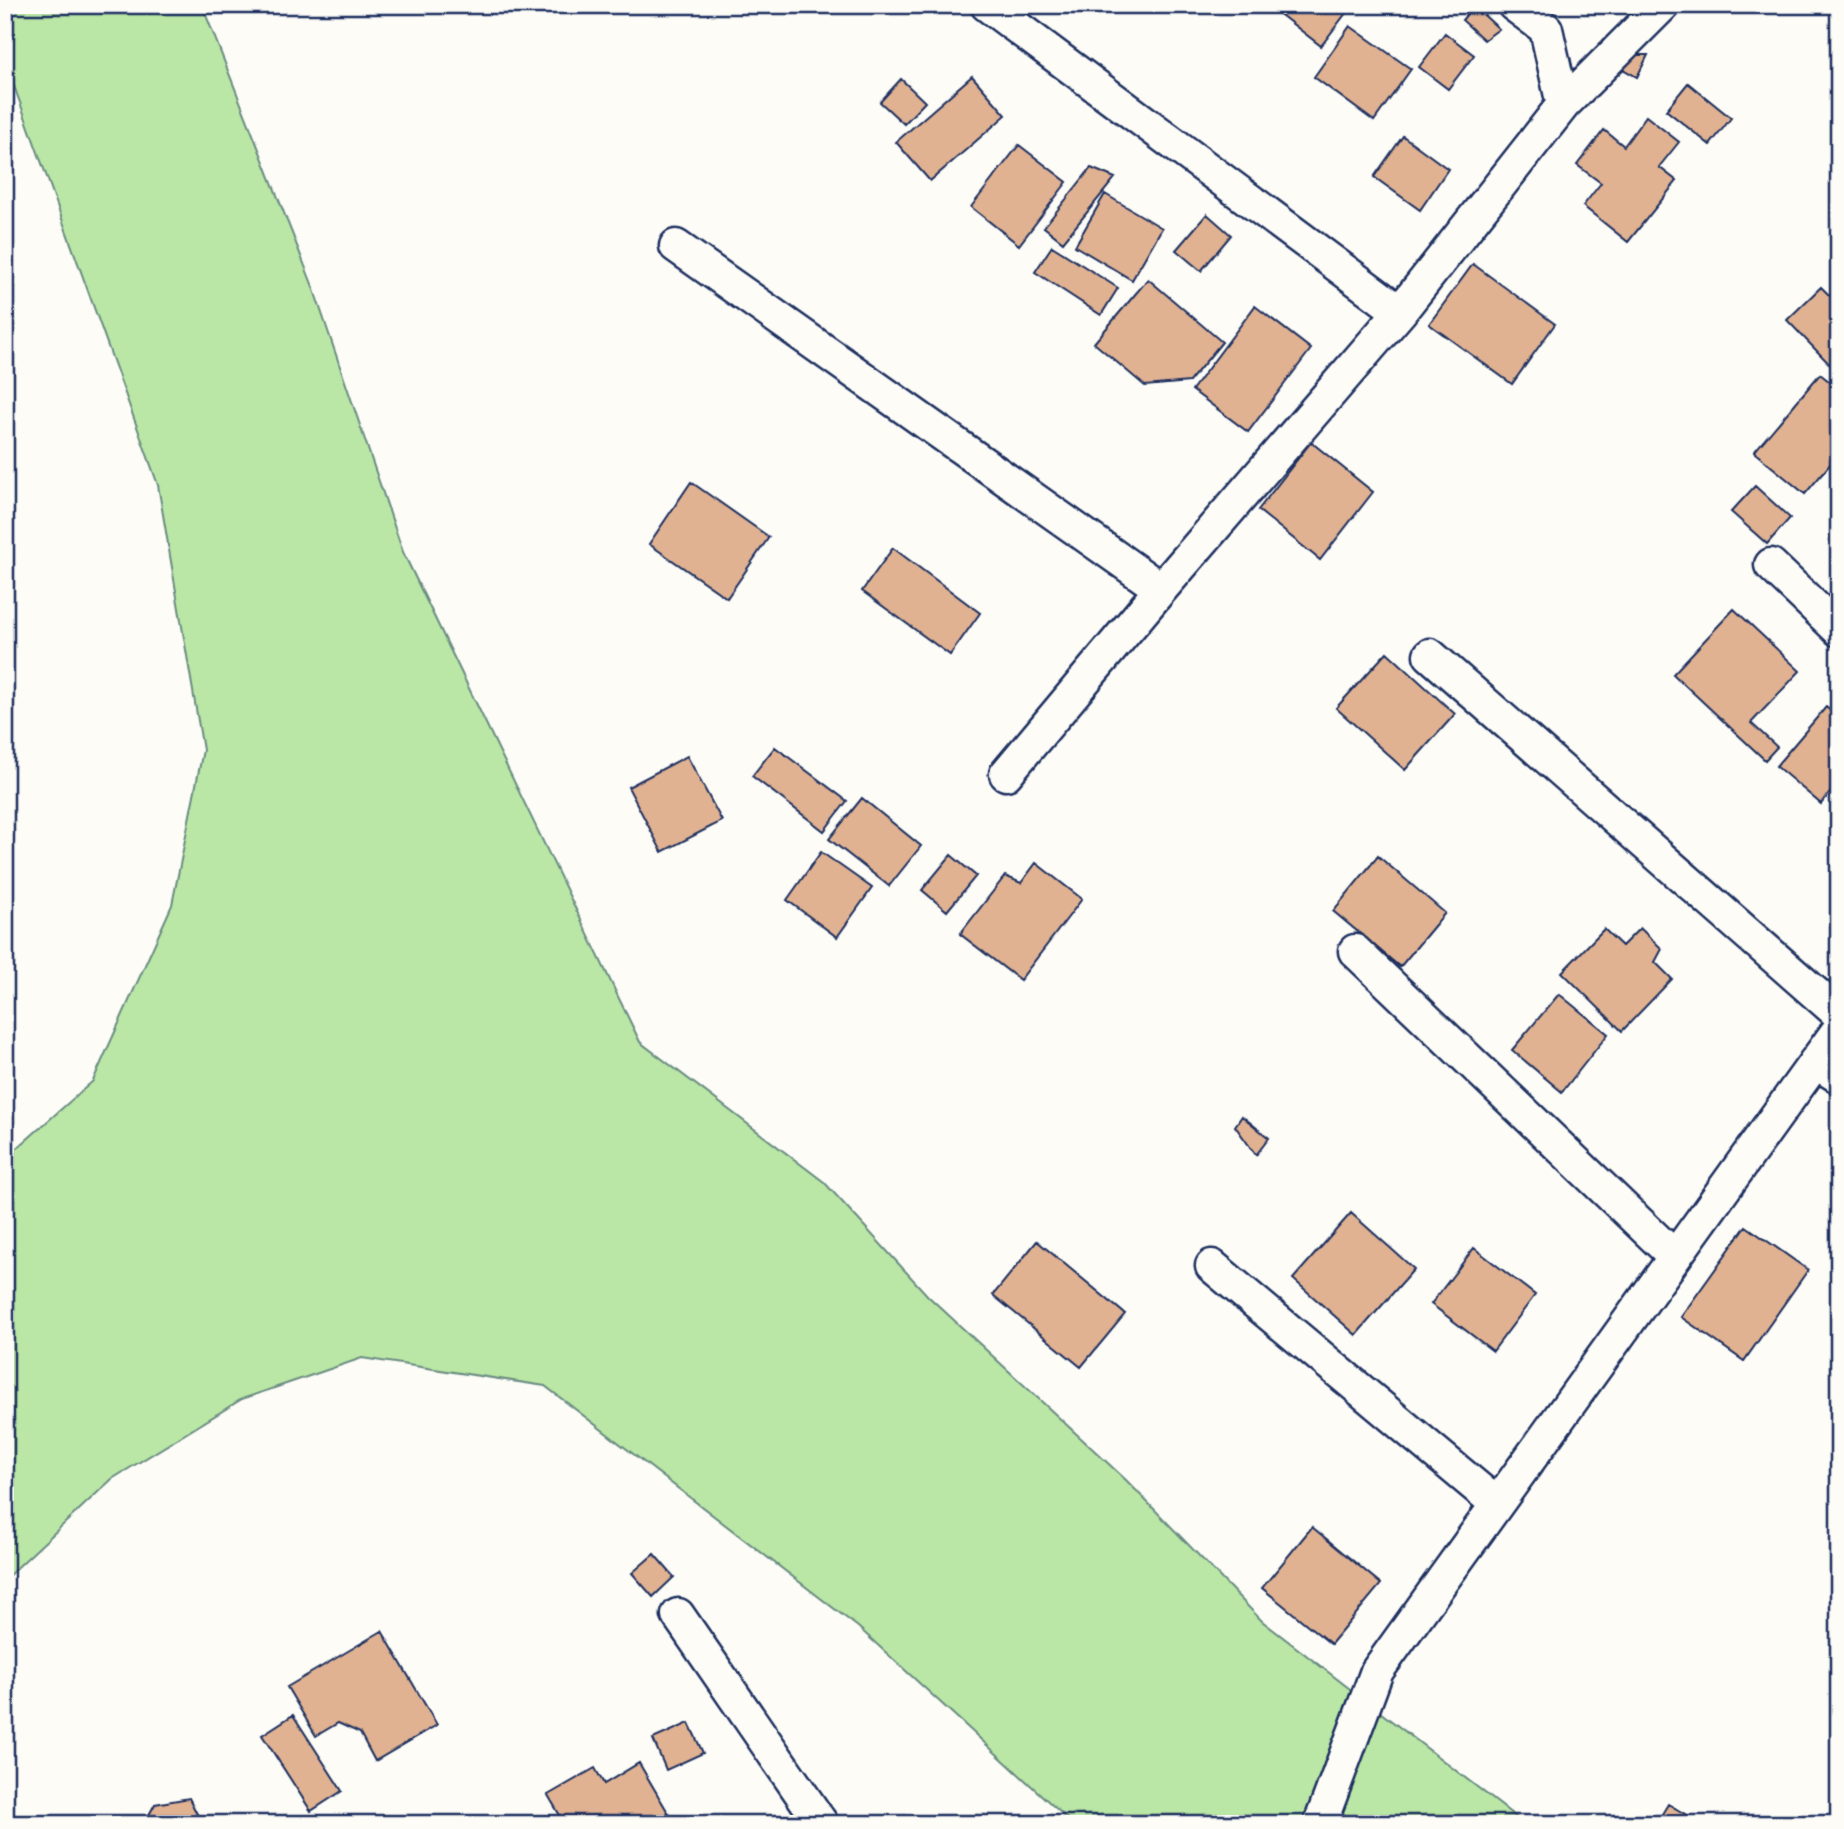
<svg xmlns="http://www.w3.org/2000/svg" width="1844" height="1829" font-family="Delius,sans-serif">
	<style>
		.green { fill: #bae7a5; stroke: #6a8b82; stroke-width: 2 }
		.building { fill: #e1b292; stroke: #1b2f5e; stroke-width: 2 }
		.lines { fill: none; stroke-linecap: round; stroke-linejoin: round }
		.street-casing { stroke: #1b2f5e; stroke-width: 37 }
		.street { stroke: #fdfcf7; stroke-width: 32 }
	</style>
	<rect width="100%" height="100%" fill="#fdfcf7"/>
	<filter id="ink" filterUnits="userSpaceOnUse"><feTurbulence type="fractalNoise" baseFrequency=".0143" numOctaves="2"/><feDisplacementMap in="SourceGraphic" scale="14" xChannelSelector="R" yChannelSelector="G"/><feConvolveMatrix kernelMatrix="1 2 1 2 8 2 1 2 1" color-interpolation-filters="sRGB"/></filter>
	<g filter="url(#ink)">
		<!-- green -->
		<path class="green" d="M5 5H202L312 284 403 552 640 1042 824 1182 928 1296 1126 1480 1262 1621 1525 1824H1073L858 1627 545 1386 362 1358 242 1399 112 1479 5 1579V1159L93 1081 172 905 203 750 158 485 5 61Z"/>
		<!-- building -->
		<path class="building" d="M1268 5H1352L1321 46Z
			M1474 6 1499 29 1484 40 1462 20Z
			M1350 26 1411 69 1374 121 1314 77Z
			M1445 33 1474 55 1448 89 1419 67Z
			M1627 55H1648L1637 77 1616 65Z
			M972 76 1006 115 930 181 896 142Z
			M901 79 925 102 904 124 880 102Z
			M1688 83 1731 118 1710 145 1666 110Z
			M1646 116 1679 142 1659 167 1677 181 1628 242 1583 206 1601 183 1577 165 1604 130 1624 146Z
			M1403 136 1448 169 1420 210 1374 177Z
			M1019 145 1067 182 1019 245 971 207Z
			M1091 168 1115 178 1063 242 1044 227Z
			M1105 194 1162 228 1132 280 1075 246Z
			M1207 214 1231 235 1201 271 1176 250Z
			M1052 246 1118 288 1101 315 1035 272Z
			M1473 264 1555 324 1512 384 1429 324Z
			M1148 279 1222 342 1189 382 1145 386 1094 343Z
			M1821 287 1839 305V374L1787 320Z
			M1255 306 1311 349 1248 432 1192 390Z
			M1820 374 1839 389V454L1805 494 1754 452Z
			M1311 442 1373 492 1320 560 1258 510Z
			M691 482 769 537 727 598 649 544Z
			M1755 486 1790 518 1767 544 1731 512Z
			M893 548 980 613 950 655 862 591Z
			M1734 609 1800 671 1751 723 1777 747 1765 760 1673 674Z
			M1387 652 1455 714 1405 770 1336 708Z
			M1826 707 1839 718V782L1821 804 1776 766Z
			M775 747 847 801 824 831 752 776Z
			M687 756 722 821 662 852 628 787Z
			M862 798 921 846 889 886 829 839Z
			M821 852 872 888 837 937 787 900Z
			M951 855 976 876 947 911 922 890Z
			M1378 856 1445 913 1400 967 1333 911Z
			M1036 863 1082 899 1020 980 960 934 1005 876 1021 883Z
			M1640 928 1662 949 1655 962 1672 979 1622 1031 1562 972 1604 929 1622 946Z
			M1559 994 1608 1034 1562 1092 1512 1050Z
			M1242 1116 1269 1138 1256 1155 1235 1126Z
			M1351 1213 1414 1269 1356 1335 1293 1279Z
			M1746 1226 1808 1270 1744 1361 1681 1317Z
			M1037 1241 1125 1314 1081 1367 993 1295Z
			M1474 1248 1535 1295 1493 1351 1431 1304Z
			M1312 1527 1381 1584 1331 1644 1262 1588Z
			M654 1554 674 1577 653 1597 632 1573Z
			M382 1631 437 1725 375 1761 360 1733 338 1723 316 1736 287 1687Z
			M293 1715 342 1791 311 1811 262 1735Z
			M689 1723 703 1753 666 1770 653 1739Z
			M639 1763 673 1821 668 1824H565L548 1795 595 1768 604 1784Z
			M189 1798 202 1824H144L155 1804Z
			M1668 1804 1702 1824H1656Z"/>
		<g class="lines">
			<defs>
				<path id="street" d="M987 5 1400 312
					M1514 5 1546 29 1563 105
					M676 246 1161 589
					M1771 565 1839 630
					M1430 655 1839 1014
					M1006 774 1161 589 1400 312 1563 105 1663 5
					M1355 951 1675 1257
					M1815 1062 1839 1077
					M1212 1266 1497 1504
					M678 1615 822 1824
					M1320 1824 1377 1671 1839 1029"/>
			</defs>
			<!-- street casing -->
			<use href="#street" class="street-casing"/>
			<!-- street -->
			<use href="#street" class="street"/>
		</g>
	</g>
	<!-- margin -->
	<rect width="1844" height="1829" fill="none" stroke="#fdfcf7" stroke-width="28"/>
	<rect x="14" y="14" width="1816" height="1801" fill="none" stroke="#1b2f5e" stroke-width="2.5" filter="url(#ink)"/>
</svg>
